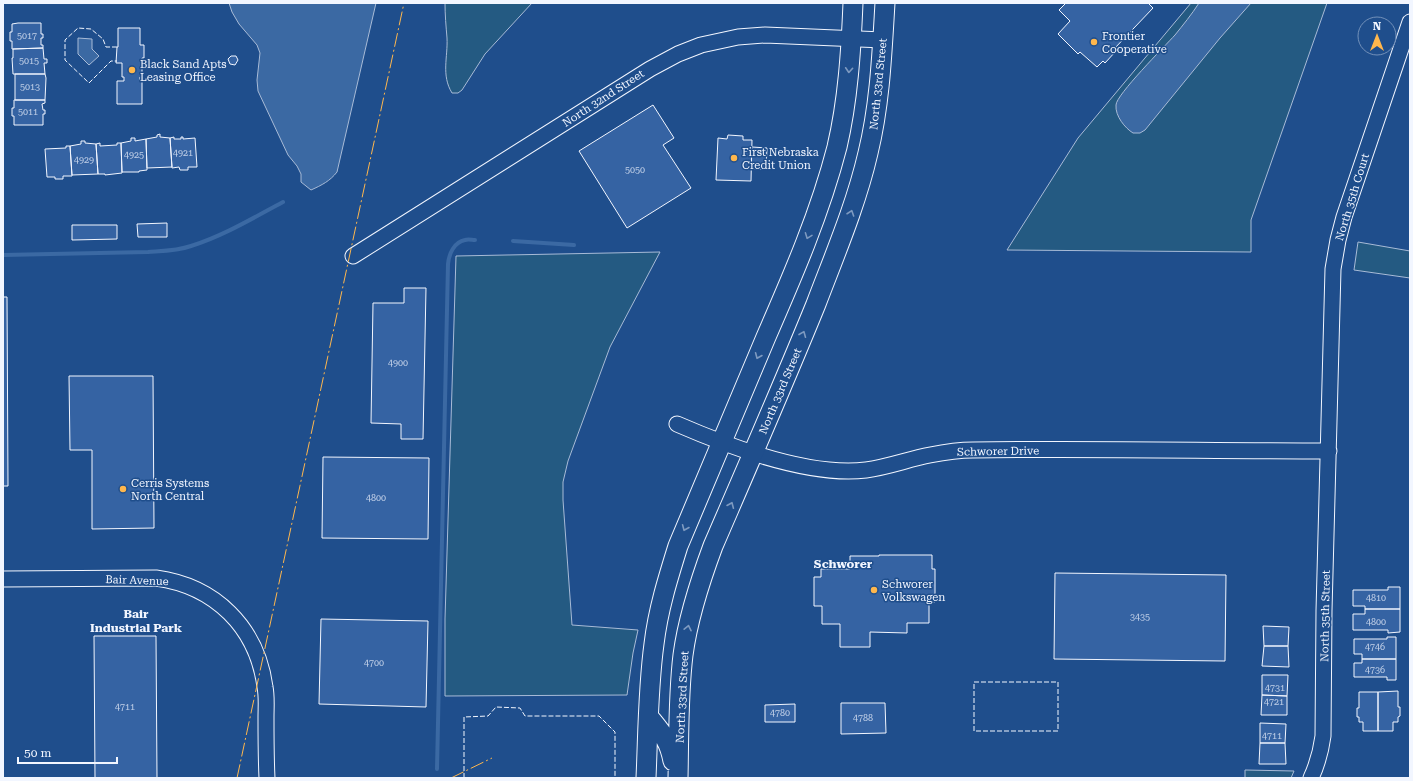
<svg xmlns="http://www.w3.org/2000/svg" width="1413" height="781" font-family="'Roboto Serif',serif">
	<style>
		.green { fill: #245a82; stroke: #a8bbd7 }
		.water { fill: #3b69a3; stroke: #a8bbd7 }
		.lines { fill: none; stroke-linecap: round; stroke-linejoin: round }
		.stream { stroke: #3b69a3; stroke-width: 4 }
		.building { fill: #3563a3; stroke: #f2f6ff }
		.minor-casing { stroke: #f2f6ff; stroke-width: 17 }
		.major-casing { stroke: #f2f6ff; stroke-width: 21 }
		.minor { stroke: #1f4e8c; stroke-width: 15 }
		.major { stroke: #1f4e8c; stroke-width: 19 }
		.fence { stroke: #f2f6ff; stroke-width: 1; stroke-dasharray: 5 2; stroke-linecap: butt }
		.power { stroke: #ffb74d; stroke-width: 1; stroke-dasharray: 14 3 2 3; stroke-linecap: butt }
		.oneway { stroke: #7e9ac0 }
		.poi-dot { fill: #ffb74d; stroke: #1f4e8c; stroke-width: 1.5 }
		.labels { text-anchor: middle; stroke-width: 3; stroke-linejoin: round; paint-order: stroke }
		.number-label { font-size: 9px; fill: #c3d1e8 }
		.poi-label { font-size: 11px; fill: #f2f6ff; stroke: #1f4e8c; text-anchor: start }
		.street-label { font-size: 11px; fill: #f2f6ff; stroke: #1f4e8c }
		.neighbourhood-label { font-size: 12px; font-weight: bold; fill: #f2f6ff; stroke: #1f4e8c }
	</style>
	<rect width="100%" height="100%" fill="#1f4e8c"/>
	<!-- green -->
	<path class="green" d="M445 3H532L485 54 462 90 458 93H452C441 75 448 57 447 38 446 26 445 15 445 3Z
		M1191 3H1327L1251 220V252L1007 250 1078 138Z
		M1358 242 1410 251V278L1354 270Z
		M660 252 610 347 568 461 563 482V500L572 625 638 630 633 653 627 695 445 696V619L456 256Z
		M1245 770 1294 771 1291 778H1245Z"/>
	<!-- water -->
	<path class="water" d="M229 3H376L337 172C330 181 322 185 311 190L301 182V174L297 166 288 155 258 91 257 80 260 53 257 45 239 24 232 12Z
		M1199 3H1251L1220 38 1145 130 1140 133H1133C1125 128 1115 116 1116 105 1116 95 1165 46 1175 35 1183 25 1192 14 1199 3Z
		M78 38 92 39V49L99 56 89 65 78 54Z"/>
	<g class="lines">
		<!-- stream -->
		<path class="stream" d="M513 241 574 245
			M3 255 148 252C162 251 177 251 191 246 223 236 253 218 283 202
			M437 769 448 264C449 254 454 242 465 240 468 239 472 240 475 240"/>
	</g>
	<!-- building -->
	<path class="building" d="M1066 3H1148L1153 8 1114 49 1116 51 1105 63 1103 61 1097 67 1080 52 1078 54 1058 34 1070 21 1059 10Z
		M18 23H41V34H43V38H41V45H43V48L12 49V41H10V32H12V24Z
		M118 28H140V45H144V58H142V77H140V81H142V104H117V81H124V77H122V63H116L117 47H118Z
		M43 48 44 59H47V63H44L45 74H13L12 58H13V49Z
		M231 56H236L238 60 235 65 230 64 228 59Z
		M15 74H45L46 78 45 100H15Z
		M14 100H45V103L42 104 43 110H45V114H43V125H14V116H12V108H14Z
		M653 105 674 138 663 145 691 188 627 228 579 151Z
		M160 134V137L170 138 172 167 147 168 146 139 157 137V135Z
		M728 135 743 136V140H752L751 181 716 180 718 138 727 139Z
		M174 137V139H181V137H183V139L195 138 197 167H188V170H180L179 167 172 168 170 138Z
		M131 138H135V141L146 139 147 170 139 171V172H122L121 143 131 141Z
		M81 141H85V143L96 144 98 174 72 175 70 146 81 144Z
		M100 143V146L117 145V143H121L122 173 105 175V174H98L96 144Z
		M66 146H70L72 176H63V179H55V177H47L45 149 66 148Z
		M752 147 767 148 766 169H751Z
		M167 223V237H138L137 224Z
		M72 225H117V239L72 240Z
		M404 288H426L423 439H401V424L371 423 373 303H404Z
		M3 297H7L8 486H3Z
		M69 376H153L154 528 92 529V450H70Z
		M323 457 429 458 428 539 322 538Z
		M879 555H932V569H935V602H929V623H907V633L870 632V647H840V624H822V606H814V577H821V569H850V556H879Z
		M1055 573 1226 575 1225 661 1054 659Z
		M1388 587H1400V609H1365V606H1353V590H1388Z
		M1365 609H1400V632L1388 633V630H1353V614H1365Z
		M321 619 428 621 426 707 319 704Z
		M1263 626 1289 627 1288 646H1264Z
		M94 636H156L157 778H95Z
		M1387 637H1396V659H1362V654H1354V639H1387Z
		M1264 646H1288L1289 667 1262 666Z
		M1362 659H1396V680H1387V677H1354V663H1362Z
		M1262 675H1288L1287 696 1262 695Z
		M1398 691V707H1400V716L1398 717V722H1393V731H1378V692Z
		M1359 692H1378V731H1363V722H1359V717H1357V708H1359Z
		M1262 695 1287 696V715H1261Z
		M841 703H885L886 733 841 734Z
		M795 704V722H765V705Z
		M1260 723 1286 724 1285 743H1260Z
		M1260 743H1285L1286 764H1259Z"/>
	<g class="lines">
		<defs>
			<path id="minor" d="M353 256 650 69 678 54 701 45 738 37 765 35 883 40
				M677 424C730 447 809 477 866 470 888 467 909 459 930 455 945 452 959 450 973 450 1092 448 1210 451 1329 451
				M3 579 156 578C215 586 257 627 265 687 267 697 266 707 266 717 266 737 266 758 267 778
				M1311 778C1317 765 1321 751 1323 736L1324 611 1333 269 1338 240 1344 217 1410 22"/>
			<path id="major" d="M649 717C662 733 669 740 673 761
				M646 778C648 733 648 688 654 644 658 610 668 578 678 546 707 476 737 407 766 337 793 275 820 213 837 147 848 100 851 51 853 3
				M678 778C679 737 678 696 683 655 688 617 700 581 713 546 748 465 783 385 816 304 835 254 856 205 868 153 880 104 882 53 885 3"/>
		</defs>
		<!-- minor casing -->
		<use href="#minor" class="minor-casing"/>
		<!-- major casing -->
		<use href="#major" class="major-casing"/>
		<!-- minor -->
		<use href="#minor" class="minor"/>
		<!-- major -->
		<use href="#major" class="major"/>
		<!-- fence -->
		<path class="fence" d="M117 47H106L103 39 91 29 78 28 65 40V60L89 83 111 61H117
			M974 682H1058V731H974Z
			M464 778V717L488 716 496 707 520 708 525 716H599L615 732V778"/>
		<!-- power -->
		<path class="power" d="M237 778 404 3
			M451 778 492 758"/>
	</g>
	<!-- one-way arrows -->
	<defs><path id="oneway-chevron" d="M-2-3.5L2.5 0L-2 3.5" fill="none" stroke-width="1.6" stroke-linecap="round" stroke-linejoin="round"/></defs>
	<g class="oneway">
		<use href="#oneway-chevron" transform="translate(849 70) rotate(94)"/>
		<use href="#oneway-chevron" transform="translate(851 213) rotate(-71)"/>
		<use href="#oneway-chevron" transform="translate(808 236) rotate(111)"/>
		<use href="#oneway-chevron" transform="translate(803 334) rotate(-68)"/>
		<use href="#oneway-chevron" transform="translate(758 356) rotate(113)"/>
		<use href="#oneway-chevron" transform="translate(731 505) rotate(-67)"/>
		<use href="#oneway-chevron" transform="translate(685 528) rotate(113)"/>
		<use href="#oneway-chevron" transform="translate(688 628) rotate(-78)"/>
	</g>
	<!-- markers -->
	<g class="poi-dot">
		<circle cx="1094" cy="42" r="4"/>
		<circle cx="132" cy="70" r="4"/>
		<circle cx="734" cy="158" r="4"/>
		<circle cx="123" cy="489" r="4"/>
		<circle cx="874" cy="590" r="4"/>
	</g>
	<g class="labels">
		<!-- number labels -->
		<g class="number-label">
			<text x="27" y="39">5017</text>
			<text x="29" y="64">5015</text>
			<text x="30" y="90">5013</text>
			<text x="28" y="115">5011</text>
			<text x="183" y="156">4921</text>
			<text x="134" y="158">4925</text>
			<text x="84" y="163">4929</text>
			<text x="635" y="173">5050</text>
			<text x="398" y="366">4900</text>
			<text x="376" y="501">4800</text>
			<text x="1376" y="601">4810</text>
			<text x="1140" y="620">3435</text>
			<text x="1376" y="625">4800</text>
			<text x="1375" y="650">4746</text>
			<text x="374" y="666">4700</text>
			<text x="1375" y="673">4736</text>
			<text x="1275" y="691">4731</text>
			<text x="1274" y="705">4721</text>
			<text x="125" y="710">4711</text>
			<text x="780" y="716">4780</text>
			<text x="863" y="721">4788</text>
			<text x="1272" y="739">4711</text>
		</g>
		<!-- poi labels -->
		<g class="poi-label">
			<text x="1102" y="40">Frontier<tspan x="1102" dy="13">Cooperative</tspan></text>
			<text x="140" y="68">Black Sand Apts<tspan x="140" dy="13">Leasing Office</tspan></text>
			<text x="742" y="156">First Nebraska<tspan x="742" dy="13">Credit Union</tspan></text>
			<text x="131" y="487">Cerris Systems<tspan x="131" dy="13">North Central</tspan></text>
			<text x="882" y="588">Schworer<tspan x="882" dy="13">Volkswagen</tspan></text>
		</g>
		<!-- street labels -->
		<g class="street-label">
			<text transform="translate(878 84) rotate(-84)" y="4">North 33rd Street</text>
			<text transform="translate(603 98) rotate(-33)" y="4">North 32nd Street</text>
			<text transform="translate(1352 197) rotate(-73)" y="4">North 35th Court</text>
			<text transform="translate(780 391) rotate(-67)" y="4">North 33rd Street</text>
			<text transform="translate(998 451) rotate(-1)" y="4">Schworer Drive</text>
			<text transform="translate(137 580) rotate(2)" y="4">Bair Avenue</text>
			<text transform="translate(1325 616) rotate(-89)" y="4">North 35th Street</text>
			<text transform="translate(682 697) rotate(-87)" y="4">North 33rd Street</text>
		</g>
		<!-- neighbourhood labels -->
		<g class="neighbourhood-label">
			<text x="843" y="568">Schworer</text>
			<text x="136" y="618">Bair<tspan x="136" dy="14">Industrial Park</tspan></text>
		</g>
	</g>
	<!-- border -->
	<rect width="1413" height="781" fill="none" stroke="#f2f6ff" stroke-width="8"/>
	<!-- north arrow -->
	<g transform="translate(1377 36)"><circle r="19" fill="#1f4e8c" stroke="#7391ba"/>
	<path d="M0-3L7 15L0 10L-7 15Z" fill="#ffb74d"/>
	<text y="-6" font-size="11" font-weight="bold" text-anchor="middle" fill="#f2f6ff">N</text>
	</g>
	<!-- scale -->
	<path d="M18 757v6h99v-6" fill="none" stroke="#f2f6ff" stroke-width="2"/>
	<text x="24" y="757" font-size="12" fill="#f2f6ff" stroke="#1f4e8c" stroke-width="3" paint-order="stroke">50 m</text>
</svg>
